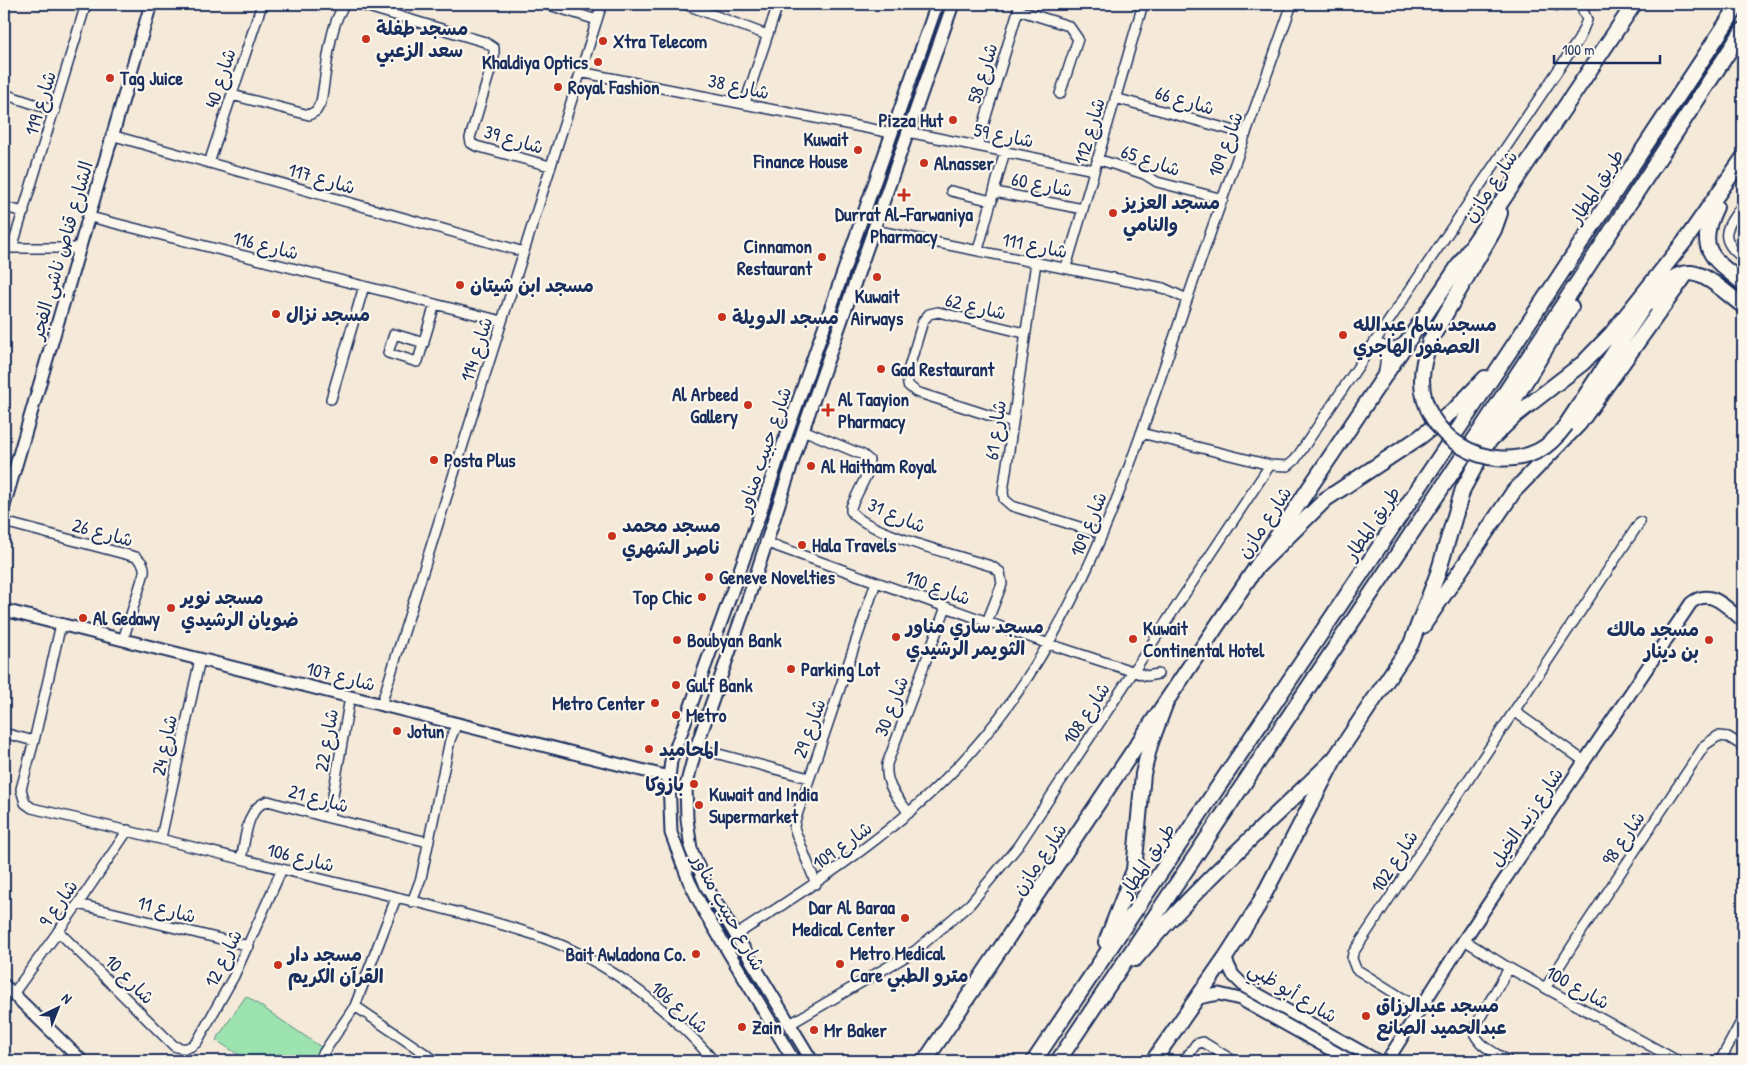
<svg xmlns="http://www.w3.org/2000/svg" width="1747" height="1065" font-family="'Patrick Hand','Playpen Sans Arabic',sans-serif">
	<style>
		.grass { fill: #9ce3b0; stroke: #5c8987 }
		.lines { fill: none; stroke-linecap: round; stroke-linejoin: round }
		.minor-casing { stroke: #1b2f5e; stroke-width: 12 }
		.tertiary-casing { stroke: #1b2f5e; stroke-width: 15 }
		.primary-casing { stroke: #1b2f5e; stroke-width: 18 }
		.trunk-casing { stroke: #1b2f5e; stroke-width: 18 }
		.minor { stroke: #fbf7ec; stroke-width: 9 }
		.tertiary { stroke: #fbf7ec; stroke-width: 11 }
		.primary { stroke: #fbf7ec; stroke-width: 14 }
		.trunk { stroke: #fbf7ec; stroke-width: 14 }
		.primary-bridge-casing { stroke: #1b2f5e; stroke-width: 18; stroke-linecap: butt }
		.primary-bridge { stroke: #fbf7ec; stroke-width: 14 }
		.poi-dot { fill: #c8321e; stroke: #fbf7ec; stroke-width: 2 }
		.labels { text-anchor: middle; stroke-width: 4.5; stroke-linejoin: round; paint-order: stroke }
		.poi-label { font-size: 19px; font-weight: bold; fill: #1b2f5e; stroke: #fbf7ec; text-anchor: start }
		.street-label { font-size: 19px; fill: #1b2f5e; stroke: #fbf7ec }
	</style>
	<rect width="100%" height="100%" fill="#f5ead9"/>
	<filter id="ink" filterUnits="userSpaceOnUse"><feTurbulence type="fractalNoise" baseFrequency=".02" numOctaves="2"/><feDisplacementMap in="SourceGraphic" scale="10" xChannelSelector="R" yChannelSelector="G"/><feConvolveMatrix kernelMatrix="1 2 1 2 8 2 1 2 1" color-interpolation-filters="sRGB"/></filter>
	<g filter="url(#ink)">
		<!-- grass -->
		<path class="grass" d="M246 996 321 1047 311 1061H248L216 1040Z"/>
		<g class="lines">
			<defs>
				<path id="minor" d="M358 4 485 42 494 48V58L470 138 471 143 476 146 550 166
					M546 4 597 20
					M684 4 767 35
					M1549 4 1562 6 1572 4
					M1018 10 1069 26 1078 39 1060 94
					M580 72 892 133
					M4 94 55 111
					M232 95 309 115 316 111 321 102C326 78 329 20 346 4
					M1115 98 1246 134
					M745 103 778 4
					M908 132 1094 170
					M111 135 524 252
					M977 146 1020 4
					M1097 159 1144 174 1157 182 1223 199
					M209 163 262 4
					M951 191 992 201
					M995 192 1083 209
					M1743 204C1727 227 1716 238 1743 258
					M4 207 24 212
					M90 217 502 321
					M874 230 1163 288 1187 299
					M4 248H81
					M12 248 86 4
					M978 250 1005 151
					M1036 262 1003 492 1004 499 1012 506 1102 534
					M1066 267 1143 4
					M1376 342C1387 349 1395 349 1405 341
					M424 343 394 334 388 353 417 362 418 361 435 304
					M1383 346 1386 354 1384 373
					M331 399 364 286
					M1013 423 916 392 908 385 907 374 923 321 929 314 938 312 1024 333
					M803 430 863 455 869 460 868 472 851 507V511C865 533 963 557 991 566L1000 572 1002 584 987 622
					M1141 433 1270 465 1288 466 1295 460 1579 39 1587 20 1580 4
					M4 522 136 557C142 562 145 565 144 573L123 640
					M765 542 1049 644 1147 676 1158 674
					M61 624 34 741 21 789 25 803 32 808C126 830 220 854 314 877 385 895 457 910 526 932 598 954 665 1004 714 1061
					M381 705 602 4
					M1514 711 1584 761
					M4 733 34 741
					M696 748 809 778
					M909 813C896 796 885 785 887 764L946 607
					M329 818 350 697
					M161 838 200 659
					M241 859C246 838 246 807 268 801L329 818 428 842
					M816 884 794 828 795 821 876 582
					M412 902 421 878 450 740 457 723
					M78 904 249 946
					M58 931 174 1046C184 1050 189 1049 197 1042L234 976 282 869
					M736 935C820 881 903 828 970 753 1084 625 1132 459 1187 300 1221 201 1257 103 1292 4
					M1464 940 1509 968 1678 1061
					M1546 987 1583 929 1705 745 1718 736 1728 737 1743 746
					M13 994 78 904 128 830
					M355 1006 436 1061
					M1420 1009 1356 969 1352 959 1353 953 1640 522
					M790 1024 915 951 970 904 1018 846 1270 465
					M318 1061 355 1006 396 898
					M1184 1061 1196 1044 1203 1042 1234 1061
					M1508 1061C1494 1052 1478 1046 1473 1030L1509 968
					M1720 1061 1743 1018"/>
				<path id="tertiary" d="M4 506 151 4
					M4 610 669 777
					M1225 958 1233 975 1245 987 1378 1061
					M4 985 82 1061
					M1198 998 1219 994 1240 999 1351 1061
					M794 1061 705 913 689 881 671 833 669 777 671 761 760 514 780 453 937 4
					M812 1061 706 886 691 849 687 819 686 786 696 748 750 593 803 430 953 4
					M1387 1061 1464 940 1691 603C1711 587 1727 608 1743 621"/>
				<path id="primary" d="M1716 207C1696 248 1711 258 1743 283
					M1650 303C1685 251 1705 276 1743 306
					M1430 341 1494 230 1500 213
					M1566 425 1653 293
					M1423 626 1514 491 1579 424 1687 273
					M925 1061 1634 4
					M1153 1061 1225 958 1257 908 1335 758 1411 644 1438 573 1463 489 1489 441 1516 415 1583 363 1611 334 1685 241 1743 158"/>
				<path id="trunk" d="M1489 441 1571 307
					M1256 568 1326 499 1420 437 1455 409 1485 378
					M1106 942 1134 870 1143 774 1150 745 1166 702
					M1135 959C1196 887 1267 824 1335 758
					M1034 1061 1465 419 1739 4
					M1058 1061 1480 431 1743 30"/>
			</defs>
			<!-- minor casing -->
			<use href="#minor" class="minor-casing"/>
			<!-- tertiary casing -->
			<use href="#tertiary" class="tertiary-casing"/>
			<!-- primary casing -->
			<use href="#primary" class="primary-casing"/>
			<!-- trunk casing -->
			<use href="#trunk" class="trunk-casing"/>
			<!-- minor -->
			<use href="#minor" class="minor"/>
			<!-- tertiary -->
			<use href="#tertiary" class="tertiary"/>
			<!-- primary -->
			<use href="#primary" class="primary"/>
			<!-- trunk -->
			<use href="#trunk" class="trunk"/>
			<defs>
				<path id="primary-bridge" d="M1430 341C1426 354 1422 365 1422 379 1421 436 1487 476 1538 451 1550 445 1558 436 1566 425"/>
			</defs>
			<!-- primary-bridge casing -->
			<use href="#primary-bridge" class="primary-bridge-casing"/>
			<!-- primary-bridge -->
			<use href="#primary-bridge" class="primary-bridge"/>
		</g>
	</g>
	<!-- markers -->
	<g class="poi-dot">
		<circle cx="366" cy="39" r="5"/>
		<circle cx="603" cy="41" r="5"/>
		<circle cx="598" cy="62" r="5"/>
		<circle cx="110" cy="78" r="5"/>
		<circle cx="558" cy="87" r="5"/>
		<circle cx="953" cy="120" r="5"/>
		<circle cx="858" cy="150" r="5"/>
		<circle cx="924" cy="163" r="5"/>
		<path d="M901.5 187.5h5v5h5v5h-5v5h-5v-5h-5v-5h5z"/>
		<circle cx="1113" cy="213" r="5"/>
		<circle cx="822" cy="257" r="5"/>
		<circle cx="877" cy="277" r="5"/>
		<circle cx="460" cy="285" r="5"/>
		<circle cx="276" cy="314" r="5"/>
		<circle cx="722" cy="317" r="5"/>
		<circle cx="1343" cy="335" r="5"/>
		<circle cx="881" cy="369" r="5"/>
		<circle cx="748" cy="405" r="5"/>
		<path d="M825.5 402.5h5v5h5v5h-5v5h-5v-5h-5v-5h5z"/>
		<circle cx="434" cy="460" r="5"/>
		<circle cx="811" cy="466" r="5"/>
		<circle cx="612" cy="536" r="5"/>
		<circle cx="802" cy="545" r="5"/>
		<circle cx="709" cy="577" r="5"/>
		<circle cx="702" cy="597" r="5"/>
		<circle cx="171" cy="608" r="5"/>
		<circle cx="83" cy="618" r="5"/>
		<circle cx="896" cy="637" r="5"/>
		<circle cx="1133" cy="639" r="5"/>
		<circle cx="677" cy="640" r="5"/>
		<circle cx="1709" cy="640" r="5"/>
		<circle cx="791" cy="669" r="5"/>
		<circle cx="676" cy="685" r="5"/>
		<circle cx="655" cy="703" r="5"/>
		<circle cx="676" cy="715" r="5"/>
		<circle cx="397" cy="731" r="5"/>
		<circle cx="649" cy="749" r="5"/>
		<circle cx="694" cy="784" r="5"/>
		<circle cx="699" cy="805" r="5"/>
		<circle cx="905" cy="918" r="5"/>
		<circle cx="696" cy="954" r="5"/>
		<circle cx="840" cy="964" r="5"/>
		<circle cx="278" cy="965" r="5"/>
		<circle cx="1366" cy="1016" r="5"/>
		<circle cx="742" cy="1027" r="5"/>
		<circle cx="814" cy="1030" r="5"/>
	</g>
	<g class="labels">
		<!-- poi labels -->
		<g class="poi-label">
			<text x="376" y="35">مسجد طفلة<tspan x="376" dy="22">سعد الزعبي</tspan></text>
			<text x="613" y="48">Xtra Telecom</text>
			<text x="588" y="69" text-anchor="end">Khaldiya Optics</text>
			<text x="120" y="85">Tag Juice</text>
			<text x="568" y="94">Royal Fashion</text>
			<text x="943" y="127" text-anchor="end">Pizza Hut</text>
			<text x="848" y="146" text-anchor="end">Kuwait<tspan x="848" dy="22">Finance House</tspan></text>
			<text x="934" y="170">Alnasser</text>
			<text x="1123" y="209">مسجد العزيز<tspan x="1123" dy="22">والنامي</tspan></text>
			<text x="904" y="221" text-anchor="middle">Durrat Al-Farwaniya<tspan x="904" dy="22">Pharmacy</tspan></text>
			<text x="812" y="253" text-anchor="end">Cinnamon<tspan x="812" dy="22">Restaurant</tspan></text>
			<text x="470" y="292">مسجد ابن شيتان</text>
			<text x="877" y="303" text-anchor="middle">Kuwait<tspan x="877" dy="22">Airways</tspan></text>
			<text x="286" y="321">مسجد نزال</text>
			<text x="732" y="324">مسجد الدويلة</text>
			<text x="1353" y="331">مسجد سالم عبدالله<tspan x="1353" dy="22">العصفور الهاجري</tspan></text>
			<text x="891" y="376">Gad Restaurant</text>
			<text x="738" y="401" text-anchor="end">Al Arbeed<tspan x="738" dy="22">Gallery</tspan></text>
			<text x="838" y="406">Al Taayion<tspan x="838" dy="22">Pharmacy</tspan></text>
			<text x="444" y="467">Posta Plus</text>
			<text x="821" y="473">Al Haitham Royal</text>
			<text x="622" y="532">مسجد محمد<tspan x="622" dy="22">ناصر الشهري</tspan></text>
			<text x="812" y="552">Hala Travels</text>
			<text x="719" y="584">Geneve Novelties</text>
			<text x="181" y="604">مسجد نوير<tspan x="181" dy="22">ضويان الرشيدي</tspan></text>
			<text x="692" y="604" text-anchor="end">Top Chic</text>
			<text x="93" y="625">Al Gedawy</text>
			<text x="906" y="633">مسجد ساري مناور<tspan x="906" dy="22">الثويمر الرشيدي</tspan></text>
			<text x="1143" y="635">Kuwait<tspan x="1143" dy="22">Continental Hotel</tspan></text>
			<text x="1699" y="636" text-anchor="end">مسجد مالك<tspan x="1699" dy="22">بن دينار</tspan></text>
			<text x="687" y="647">Boubyan Bank</text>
			<text x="801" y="676">Parking Lot</text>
			<text x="686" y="692">Gulf Bank</text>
			<text x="645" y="710" text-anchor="end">Metro Center</text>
			<text x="686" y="722">Metro</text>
			<text x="407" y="738">Jotun</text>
			<text x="659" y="756">المحاميد</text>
			<text x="684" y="791" text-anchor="end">بازوكا</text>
			<text x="709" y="801">Kuwait and India<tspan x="709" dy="22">Supermarket</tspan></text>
			<text x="895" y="914" text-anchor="end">Dar Al Baraa<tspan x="895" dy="22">Medical Center</tspan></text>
			<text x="850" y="960">Metro Medical<tspan x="850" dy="22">Care مترو الطبي</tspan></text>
			<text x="288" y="961">مسجد دار<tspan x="288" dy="22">القرآن الكريم</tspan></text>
			<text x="686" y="961" text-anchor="end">Bait Awladona Co.</text>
			<text x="1376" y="1012">مسجد عبدالرزاق<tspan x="1376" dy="22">عبدالحميد الصانع</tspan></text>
			<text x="752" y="1034">Zain</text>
			<text x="824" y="1037">Mr Baker</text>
		</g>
		<!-- street labels -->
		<g class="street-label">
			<text transform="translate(982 73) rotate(-73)" y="7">شارع 58</text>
			<text transform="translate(220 78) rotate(-72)" y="7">شارع 40</text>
			<text transform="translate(739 86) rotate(12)" y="7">شارع 38</text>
			<text transform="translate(1185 100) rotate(16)" y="7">شارع 66</text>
			<text transform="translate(40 103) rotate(-73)" y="7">شارع 119</text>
			<text transform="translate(1089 131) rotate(-74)" y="7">شارع 112</text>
			<text transform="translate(1004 135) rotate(11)" y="7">شارع 59</text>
			<text transform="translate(514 139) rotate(16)" y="7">شارع 39</text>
			<text transform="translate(1225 144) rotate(-70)" y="7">شارع 109</text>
			<text transform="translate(1151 160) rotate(19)" y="7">شارع 65</text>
			<text transform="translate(322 178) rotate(16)" y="7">شارع 117</text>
			<text transform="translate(1042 184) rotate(11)" y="7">شارع 60</text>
			<text transform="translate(1490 186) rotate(-56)" y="7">شارع مازن</text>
			<text transform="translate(1596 186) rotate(-57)" y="7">طريق المطار</text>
			<text transform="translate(266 245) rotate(14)" y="7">شارع 116</text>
			<text transform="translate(1035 245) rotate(11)" y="7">شارع 111</text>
			<text transform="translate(61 250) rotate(-74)" y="7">الشارع قناص ناشي الفجر</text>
			<text transform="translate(976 306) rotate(13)" y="7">شارع 62</text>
			<text transform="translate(476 349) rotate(-72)" y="7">شارع 114</text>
			<text transform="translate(995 430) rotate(-82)" y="7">شارع 61</text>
			<text transform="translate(764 449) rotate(-71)" y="7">شارع حبيب مناور</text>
			<text transform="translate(897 515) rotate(23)" y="7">شارع 31</text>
			<text transform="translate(1264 522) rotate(-56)" y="7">شارع مازن</text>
			<text transform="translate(1372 523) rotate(-56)" y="7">طريق المطار</text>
			<text transform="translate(1088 524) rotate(-68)" y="7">شارع 109</text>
			<text transform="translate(103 532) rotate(15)" y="7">شارع 26</text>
			<text transform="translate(938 587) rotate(20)" y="7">شارع 110</text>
			<text transform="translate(341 676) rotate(14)" y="7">شارع 107</text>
			<text transform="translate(891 706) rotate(-69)" y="7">شارع 30</text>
			<text transform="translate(1086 713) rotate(-57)" y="7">شارع 108</text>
			<text transform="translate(809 728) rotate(-70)" y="7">شارع 29</text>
			<text transform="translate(326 740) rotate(-80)" y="7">شارع 22</text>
			<text transform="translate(164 745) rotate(-78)" y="7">شارع 24</text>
			<text transform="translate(319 798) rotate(15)" y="7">شارع 21</text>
			<text transform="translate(1526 817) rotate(-56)" y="7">شارع زيد الخيل</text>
			<text transform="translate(1623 838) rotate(-56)" y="7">شارع 98</text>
			<text transform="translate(842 845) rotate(-36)" y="7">شارع 109</text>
			<text transform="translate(301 857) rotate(14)" y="7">شارع 106</text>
			<text transform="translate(1039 859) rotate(-56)" y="7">شارع مازن</text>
			<text transform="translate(1147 860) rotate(-56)" y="7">طريق المطار</text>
			<text transform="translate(1394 861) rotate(-57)" y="7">شارع 102</text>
			<text transform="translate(58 903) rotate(-55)" y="7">شارع 9</text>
			<text transform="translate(167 909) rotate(14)" y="7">شارع 11</text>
			<text transform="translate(729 912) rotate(61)" y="7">شارع حبيب مناور</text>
			<text transform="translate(223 958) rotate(-64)" y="7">شارع 12</text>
			<text transform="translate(130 979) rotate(45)" y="7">شارع 10</text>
			<text transform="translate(1578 987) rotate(29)" y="7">شارع 100</text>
			<text transform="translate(1293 992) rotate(31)" y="7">شارع أبو ظبي</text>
			<text transform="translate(680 1007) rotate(41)" y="7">شارع 106</text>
		</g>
	</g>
	<!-- margin -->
	<rect width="1747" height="1065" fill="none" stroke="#fbf7ec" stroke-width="20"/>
	<rect x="10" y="10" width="1727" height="1045" fill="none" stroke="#1b2f5e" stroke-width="2" filter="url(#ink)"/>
	<!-- north arrow -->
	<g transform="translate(58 1008) rotate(43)" stroke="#fbf7ec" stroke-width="4" paint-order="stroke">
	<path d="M0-4L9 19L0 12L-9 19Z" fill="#1b2f5e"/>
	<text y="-8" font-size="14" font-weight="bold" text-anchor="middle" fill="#1b2f5e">N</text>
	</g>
	<!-- scale -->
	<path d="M1554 55v8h106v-8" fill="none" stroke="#1b2f5e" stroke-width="2.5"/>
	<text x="1562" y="55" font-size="15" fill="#1b2f5e" stroke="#fbf7ec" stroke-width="4" paint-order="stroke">100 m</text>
</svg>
